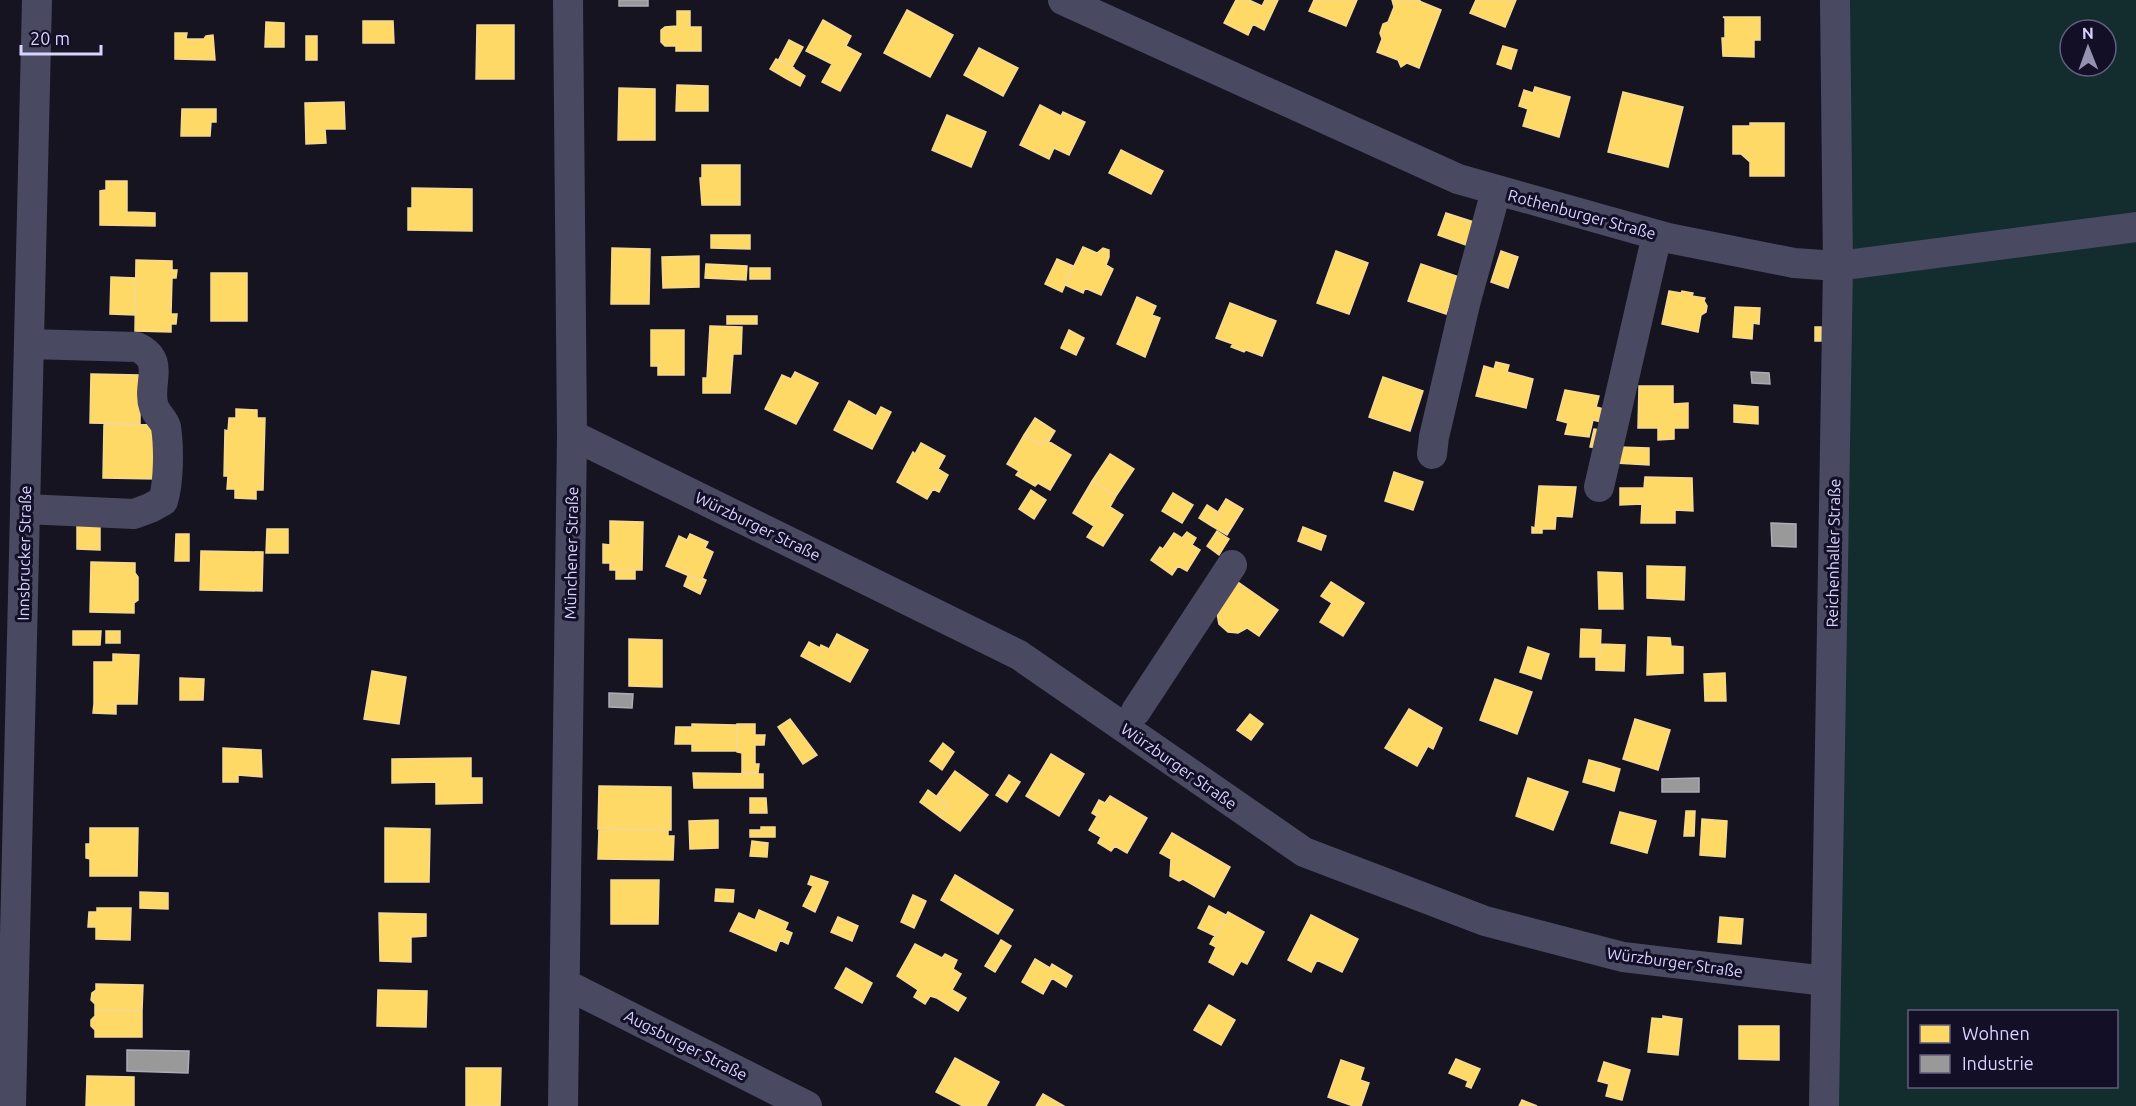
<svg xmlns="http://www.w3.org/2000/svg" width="2136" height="1106" font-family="Ubuntu,sans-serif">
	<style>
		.green { fill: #132c2d; fill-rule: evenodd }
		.homes { fill: #ffd966; stroke: #f4d894; stroke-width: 1.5 }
		.industry { fill: #999; stroke: #acabb8; stroke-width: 1.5 }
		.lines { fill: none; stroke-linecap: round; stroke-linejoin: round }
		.minor { stroke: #4a4962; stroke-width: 30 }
		.labels { text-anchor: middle; stroke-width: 6; stroke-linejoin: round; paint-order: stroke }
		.street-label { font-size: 16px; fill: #d9d4ff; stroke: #130f26 }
	</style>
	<rect width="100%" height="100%" fill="#161421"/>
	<!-- green -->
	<path class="green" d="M1834 0H2136V1106H1823ZM2070 30H2106V66H2070ZM1910 1012H2116V1086H1910Z"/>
	<!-- homes -->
	<path class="homes" d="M1236 0H1249L1262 6 1265 0H1278L1264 30 1253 24 1248 35 1224 23Z
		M1314 0H1357L1346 26 1309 11Z
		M1392 0H1420L1419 1 1441 10 1419 68 1407 63 1401 67 1398 60 1377 52 1382 39 1380 33 1383 24 1388 22 1394 7Z
		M1476 0H1516L1505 27 1470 13Z
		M907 10 953 35 930 77 884 53Z
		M677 11H690V27H701V51H676V46H665L661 42V30L665 27 677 26Z
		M1723 17H1760V40H1754V57L1723 56 1722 38H1725V18Z
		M823 20 851 36 846 46 861 54 840 91 822 82 832 64 806 51Z
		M363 21H393L394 43H363Z
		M266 22 284 23V47H265Z
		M477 25H514V79H476Z
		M175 33H187L186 39H204L206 36 213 35 215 60 175 59Z
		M306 36H317V60H306Z
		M789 40 803 47 792 67 779 59Z
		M1503 46 1517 50 1511 69 1497 64Z
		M979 48 1018 68 1003 96 964 75Z
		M776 59 794 68 787 79 770 69Z
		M794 69 805 76 800 86 787 79Z
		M677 85 708 86V111H676Z
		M1535 87 1570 97 1559 137 1523 126 1528 109 1519 106 1524 90 1533 93Z
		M619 88 655 89V140H618Z
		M1623 92 1683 107 1668 167 1608 152Z
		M344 102 345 129H325L326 143 306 144 305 103Z
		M1040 105 1061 116 1063 112 1085 122 1069 155 1054 148 1049 159 1020 145Z
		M182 109H216V122H211L210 136H181Z
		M947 115 986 132 971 167 932 150Z
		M1750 123H1784V176H1750V162L1741 154H1733V126H1750Z
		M1121 150 1163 171 1151 194 1109 173Z
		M702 165H740V205H702L700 178H702Z
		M106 181H127V212L155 213V226L100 225V191L106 190Z
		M412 188 472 189V231L408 230V208H412Z
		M1446 213 1474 222 1466 245 1438 235Z
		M711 235H750V249L711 248Z
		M1083 247 1097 253 1103 248 1109 250V257L1106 265 1113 269 1101 295 1085 288 1083 293 1065 285Z
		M612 248 650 249 649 304H611Z
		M1336 251 1368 263 1349 314 1317 303Z
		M1501 251 1518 257 1508 288 1491 282Z
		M699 256V287L663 288 662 257Z
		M1057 259 1073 266 1062 292 1045 284Z
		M136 260 172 261V270H177L176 278H172L171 314H177L176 324H171V332L135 331Z
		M706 264 747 266 746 280 705 278Z
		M1421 264 1459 277 1446 314 1408 301Z
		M750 268H770V279H750Z
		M211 273H247V321H211Z
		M111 277 136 278 135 315 110 314Z
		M1669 291 1681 293 1682 291 1693 293 1692 296 1705 298 1704 301 1707 306 1706 312 1701 315 1698 332 1662 324Z
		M1137 297 1156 306 1152 315 1160 318 1145 357 1117 344Z
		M1230 303 1276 321 1262 356 1246 350 1244 352 1231 347 1233 344 1216 338Z
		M1735 307 1760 308 1759 324 1753 323 1752 339 1733 337Z
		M727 316H757V324H727Z
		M710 326 742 327 741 354H733L730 393H703V378H707Z
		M1815 327H1821V341H1815Z
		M651 330H684V375H658V366H651Z
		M1069 330 1084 338 1076 355 1061 348Z
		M1496 362 1509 365 1507 372 1533 379 1526 408 1476 396 1484 366 1494 369Z
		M795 372 818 383 796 424 765 409 782 375 791 379Z
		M91 374 140 375V424L90 423Z
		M1383 377 1423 391 1410 431 1369 417Z
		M1639 386H1673V404L1688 403V428H1674V439L1658 440V428H1638Z
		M1565 390 1599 396 1596 407 1604 409 1601 422 1593 420 1589 437 1565 434 1568 423 1557 420Z
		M849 401 876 416 881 407 891 412 872 449 834 430Z
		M1734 405 1758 407V424L1734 422Z
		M236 409 257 410V418H265L263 490H256V499L235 498V489H227L228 476H224L225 430 228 431 229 418H236Z
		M1035 418 1055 431 1049 441 1045 439 1041 445 1024 435Z
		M104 424 158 425 157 479 103 478Z
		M1594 429 1606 431 1602 449 1590 447Z
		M1024 435 1041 445 1045 439 1071 455 1050 490 1038 483 1035 486 1016 475 1019 471 1007 464Z
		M921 443 945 456 938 469 948 475 939 492 933 489 927 499 897 482 913 452 915 454Z
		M1619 447 1649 448V465L1616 463Z
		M1110 454 1134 469 1116 496 1092 481Z
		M1394 472 1423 482 1413 510 1385 501Z
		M1645 477 1692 478 1693 511 1675 510V523H1641L1642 504 1620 505V488H1644Z
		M1092 481 1116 496 1110 507 1123 515 1103 546 1087 537 1094 526 1073 513Z
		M1539 486 1576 487 1572 517 1556 516 1555 529H1542V533H1532V527L1535 528Z
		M1031 490 1046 500 1034 519 1019 509Z
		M1173 493 1193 505 1182 523 1162 511Z
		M1226 499 1243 509 1227 535 1210 525Z
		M1207 505 1218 512 1210 525 1199 518Z
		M610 521 643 522 642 570H610V563H603V544L610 545Z
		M77 526H100V550L77 549Z
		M1303 527 1326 536 1321 550 1298 541Z
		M267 529H288V553H266Z
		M1217 531 1229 539 1219 555 1207 546Z
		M1187 532 1196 538 1192 545 1200 550 1187 571 1178 566 1172 575 1151 560 1160 547 1163 549 1174 533 1182 538Z
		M176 534H189V561H175Z
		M690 534 708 542 705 548 713 552 701 581 666 566 679 536 687 540Z
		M201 551 263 552 262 591 200 590Z
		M91 562 135 563V573L138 577V600L134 603V613L90 612Z
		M1647 566 1685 567 1684 600 1647 598Z
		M616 570H635V579H616Z
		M1598 572 1622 573 1623 609H1599Z
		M688 576 701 581 702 578 706 580 700 594 684 586Z
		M1238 582 1278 610 1259 636 1247 628 1238 633 1228 632 1219 624 1217 614Z
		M1331 582 1364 603 1343 636 1320 622 1332 603 1321 596Z
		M1581 629 1601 630 1600 657H1580Z
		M73 631H101L100 645H73Z
		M106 631H120V643H106Z
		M837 634 868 650 850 682 801 656 809 642 820 648 821 645 829 649Z
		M1648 637 1670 638 1671 646 1683 647V673L1647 675Z
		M629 639 662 640V687L629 686Z
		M1601 644 1625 645 1624 671 1596 670V657H1600Z
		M1528 647 1549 654 1541 679 1520 672Z
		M113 654 139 655 137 704H94V662H113Z
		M372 671 406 677 399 724 364 719Z
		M1725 673 1726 701H1705L1704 674Z
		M180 678 204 679 203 700H180Z
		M1495 679 1532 692 1517 734 1480 720Z
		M94 704H116V714L93 713Z
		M1409 709 1442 728 1433 749 1428 746 1417 766 1385 748Z
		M1250 714 1263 724 1251 740 1237 730Z
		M790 719 817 755 803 764 778 727Z
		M1635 719 1670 730 1658 770 1623 759Z
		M692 724 737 725V751H692V744H675L676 727H692Z
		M737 724H755V735H765L764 745H755V764H759L758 773H742V753L737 752Z
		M943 743 954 752 942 770 930 761Z
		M223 748 261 750 262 777 238 775V782H223Z
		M1051 754 1084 774 1059 816 1026 796Z
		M471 758V778H482V803L436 804V782L392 783V759Z
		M1589 760 1601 763 1594 785 1583 782Z
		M1601 763 1620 769 1614 791 1594 785Z
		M955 771 988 795 960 831 940 817 948 805 936 797Z
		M693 773 763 774V788H694Z
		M1009 775 1020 782 1007 802 996 795Z
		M1528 778 1568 792 1553 830 1516 816Z
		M599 786 671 787V830L598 829Z
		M928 790 948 805 940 817 920 802Z
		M1110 796 1147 818 1127 853 1115 846 1111 851 1098 843 1101 837 1089 830 1097 816 1092 813 1099 800 1105 803Z
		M750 798H766L767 813H750Z
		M1686 811H1695L1694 836H1684Z
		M1620 812 1656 821 1647 853 1611 843Z
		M1702 819 1727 821 1725 857 1700 855Z
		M718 820V848L690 849 689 821Z
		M761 827H775V837H750V830H761Z
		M90 828H138L137 876H90V859L86 858V844H90Z
		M385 828 430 829 429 882H385Z
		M599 829 668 830V836H674L673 860 598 859Z
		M1172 833 1230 867 1214 897 1183 879 1179 881 1170 876 1171 859 1160 853Z
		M752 841 768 843 767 857 750 856Z
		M955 875 1013 910 998 934 941 900Z
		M811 876 828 882 815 912 803 906 813 886 808 884Z
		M611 880H659L658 924H611Z
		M716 889 734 890 733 902 715 901Z
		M140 892 168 893V909L140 908Z
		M913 895 926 901 914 928 901 922Z
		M1209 906 1226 915 1215 936 1198 928Z
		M97 908H131L130 940 96 939V927H88L89 912H97Z
		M759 910 788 923 785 930 792 933 788 944 780 940 776 951 730 931 739 913 755 920Z
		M1228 912 1264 932 1247 964 1241 961 1233 975 1209 962 1216 947 1210 944Z
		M379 913 426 914V936L411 937V962L380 961Z
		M1311 915 1358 939 1342 972 1317 960 1311 972 1288 960Z
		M838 917 858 926 852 941 831 932Z
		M1720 917 1743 919 1741 944 1718 942Z
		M1001 940 1011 946 995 972 985 966Z
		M915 944 942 958 945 954 957 960 953 969 961 974 952 990 966 998 958 1011 937 998 930 996 925 1004 914 997 918 990 897 976Z
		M1035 959 1050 968 1052 964 1072 976 1066 987 1052 978 1043 994 1022 982Z
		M846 968 872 983 862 1003 835 988Z
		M96 984 143 985 142 1011 95 1010V1004L91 1000 92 993 96 990Z
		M378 990 427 991 426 1027 377 1026Z
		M1209 1005 1235 1020 1221 1045 1194 1030Z
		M95 1010 142 1011V1037H95V1030L91 1026V1020L95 1016Z
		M1663 1016 1682 1019 1678 1055 1648 1052 1652 1018 1663 1019Z
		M1739 1026H1779V1060L1739 1059Z
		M955 1058 999 1082 986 1106H963L936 1092Z
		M1456 1059 1480 1069 1471 1088 1466 1086 1468 1081 1449 1073Z
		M1341 1060 1364 1068 1360 1080 1369 1083 1361 1106H1353L1328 1097Z
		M1604 1062 1630 1070 1622 1100 1606 1096 1609 1084 1598 1081Z
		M466 1068H501L500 1106H466Z
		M87 1076 134 1077V1106H86Z
		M1043 1094 1064 1106H1036Z
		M1522 1100 1537 1106H1519Z"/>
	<!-- industry -->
	<path class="industry" d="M619 0H648V6H619Z
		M1751 372 1769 373 1770 384 1752 383Z
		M1771 523 1796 524V547L1772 546Z
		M609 693 633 694 632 708 609 707Z
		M1699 778V792H1662V779Z
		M127 1050 189 1051 188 1073 127 1071Z"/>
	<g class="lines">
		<!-- minor -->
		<path class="minor" d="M1063 0 1458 179 1668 238 1794 263 1838 266 2136 227
			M572 435 1019 655 1304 852 1485 921 1623 957 1826 981
			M1432 454 1434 437 1465 304 1496 191
			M1599 487 1657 235
			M25 509 134 514 150 508 163 501C169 482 169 447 166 427 164 420 157 415 154 407 146 384 167 361 137 347L29 344
			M1136 711 1232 565
			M565 984 807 1106
			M11 1106 37 0
			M563 1106 572 435 568 0
			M1824 1106 1838 266 1835 0"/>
	</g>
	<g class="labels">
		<!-- street labels -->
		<g class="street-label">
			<text transform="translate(1582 214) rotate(15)" y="6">Rothenburger Straße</text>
			<text transform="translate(758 526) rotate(26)" y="6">Würzburger Straße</text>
			<text transform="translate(24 553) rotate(-89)" y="6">Innsbrucker Straße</text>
			<text transform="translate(571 553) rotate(-89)" y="6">Münchener Straße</text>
			<text transform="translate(1833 553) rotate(-89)" y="6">Reichenhaller Straße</text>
			<text transform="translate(1179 766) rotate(35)" y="6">Würzburger Straße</text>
			<text transform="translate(1675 962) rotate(8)" y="6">Würzburger Straße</text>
			<text transform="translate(686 1045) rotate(27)" y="6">Augsburger Straße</text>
		</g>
	</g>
	<!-- legend -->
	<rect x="1908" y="1010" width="210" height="78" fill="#130f26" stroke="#625e7d" stroke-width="1.5"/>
	<rect x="1920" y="1025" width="30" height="18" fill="#ffd966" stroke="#625e7d" stroke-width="1.5"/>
	<text x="1962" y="1040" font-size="18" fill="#d9d4ff">Wohnen</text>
	<rect x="1920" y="1055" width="30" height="18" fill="#999999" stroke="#625e7d" stroke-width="1.5"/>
	<text x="1962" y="1070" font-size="18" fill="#d9d4ff">Industrie</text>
	<!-- north arrow -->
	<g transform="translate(2088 48) rotate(359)"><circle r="28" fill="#130f26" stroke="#625e7d" stroke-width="1.5"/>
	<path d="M0-4.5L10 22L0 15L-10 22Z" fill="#9591b1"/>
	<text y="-9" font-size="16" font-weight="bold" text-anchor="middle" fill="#d9d4ff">N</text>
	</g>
	<!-- scale -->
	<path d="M21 45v9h80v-9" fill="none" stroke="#d9d4ff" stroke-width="3"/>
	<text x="30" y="45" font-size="18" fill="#d9d4ff" stroke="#130f26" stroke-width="4.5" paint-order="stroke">20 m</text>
</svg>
